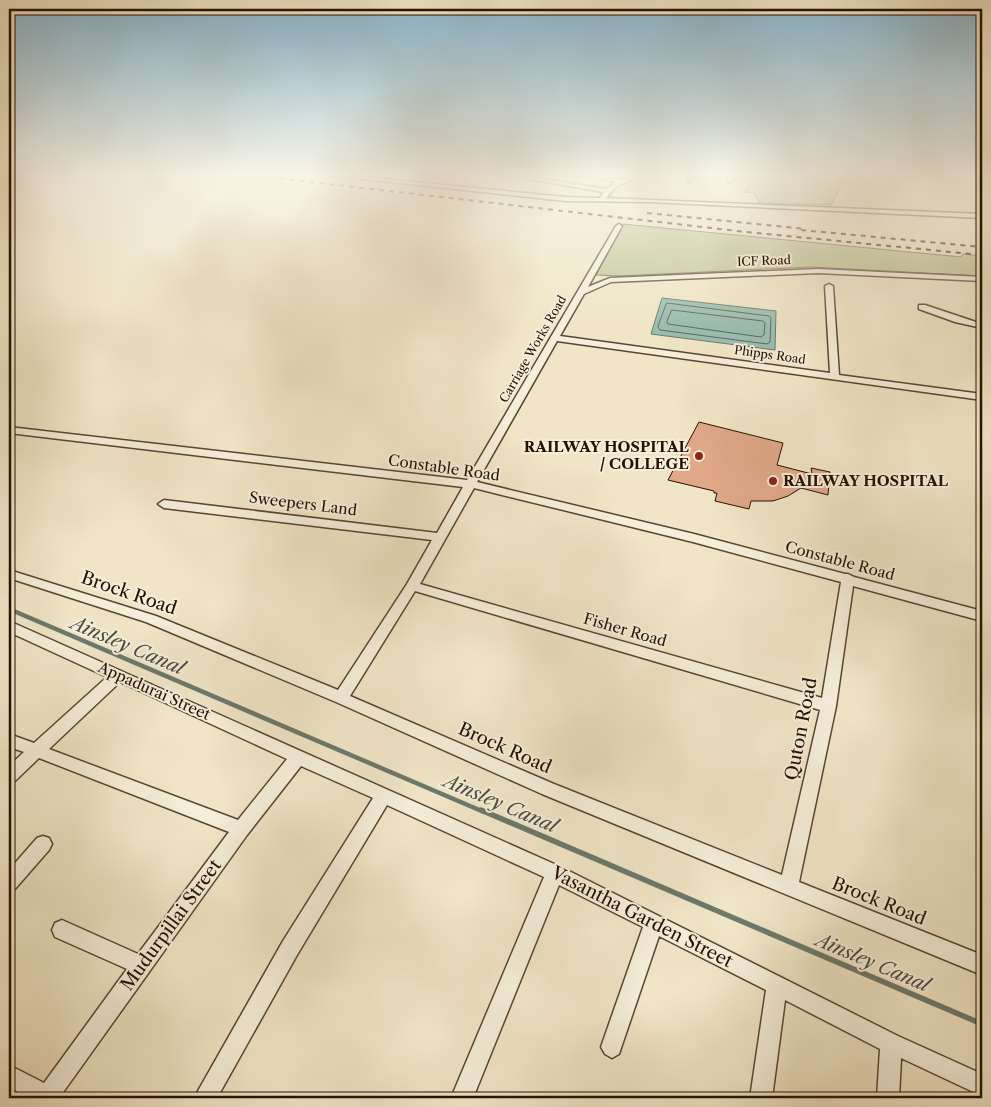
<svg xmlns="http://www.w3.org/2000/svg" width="991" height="1107" font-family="'Libre Caslon Text',serif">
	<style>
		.green { fill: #bec392; stroke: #726a49 }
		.water { fill: #9abfb2; stroke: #6c796b }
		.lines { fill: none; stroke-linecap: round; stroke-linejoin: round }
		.shore { stroke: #606859; stroke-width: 1 }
		.stream-far1 { stroke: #6c796b; stroke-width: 4.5 }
		.stream { stroke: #6c796b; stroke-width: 5.5 }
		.building { fill: #e0a889; stroke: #261000 }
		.minor-casing { stroke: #584532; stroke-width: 3 }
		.minor { fill: #f5eeda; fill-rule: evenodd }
		.rail { stroke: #261000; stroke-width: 2; stroke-dasharray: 5 5; stroke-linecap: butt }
		.poi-dot { fill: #8f2418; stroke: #f5eeda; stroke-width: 2 }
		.labels { text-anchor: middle; stroke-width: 4; stroke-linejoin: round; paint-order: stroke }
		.far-street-label { font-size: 12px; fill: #261000; stroke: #f5eeda }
		.poi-label { font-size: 15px; font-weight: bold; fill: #261000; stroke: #f5eeda; text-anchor: end }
		.street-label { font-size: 15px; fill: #261000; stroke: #f5eeda }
		.near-street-label { font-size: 18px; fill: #261000; stroke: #f5eeda }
		.near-water-label { font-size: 19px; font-style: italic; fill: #4f4d3e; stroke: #f5eeda }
	</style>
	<rect width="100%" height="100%" fill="#f0e5c6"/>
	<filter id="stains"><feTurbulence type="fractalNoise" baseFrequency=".004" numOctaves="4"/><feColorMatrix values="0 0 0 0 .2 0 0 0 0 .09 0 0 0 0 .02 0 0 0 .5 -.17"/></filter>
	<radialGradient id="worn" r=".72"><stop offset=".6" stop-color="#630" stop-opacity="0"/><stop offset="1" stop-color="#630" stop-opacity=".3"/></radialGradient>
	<!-- green -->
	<path class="green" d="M755 175H847L831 205 759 203 755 193 744 192Z
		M867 175H974L972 180 920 176 919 180Z
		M623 224 961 257 963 254 982 256V276L811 267 620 276 596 275Z"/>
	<!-- water -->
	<path class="water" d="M662 298 776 311 775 350 651 334Z"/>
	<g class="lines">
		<!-- shore -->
		<path class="shore" d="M667 303 769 316 771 318 770 342 767 344 660 330 658 327Z
			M672 310 763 321 765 323 764 335 761 337 668 324 667 322Z"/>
		<!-- stream-far1 -->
		<path class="stream-far1" d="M9 609 484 812"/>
		<!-- stream -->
		<path class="stream" d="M481 810 982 1024"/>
	</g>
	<!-- building -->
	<path class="building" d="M699 422 783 443 777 465 812 474 811 468 830 472 828 495 801 488 788 496 773 501H751L749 509 715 501 717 493H714V491L668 480Z"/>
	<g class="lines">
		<defs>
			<path id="minor" d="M325 175H345L565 197 600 198 603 192 505 175H518L606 189 616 182 583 175C596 175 608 179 620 179 627 180 633 175 640 175L616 187 606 198 982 214V218L649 202 565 201Z
				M690 175H696L690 182 687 180Z
				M730 175H736L730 183 727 181Z
				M619 224 622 226 588 287 610 278 818 269 982 277V281L818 273 611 282 584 294 560 336 830 373 825 286 829 284 833 286 839 375 982 394V400L557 341 477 482 694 534 845 574H848L854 577 982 611V621L853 586 836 706 799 882 982 955V975L542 794 336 702 146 622 9 578V570L156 616 338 690 407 584 432 540 164 508 158 504 164 500 437 533 463 487 9 433V427L467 480 616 226ZM474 488 693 542 841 582 822 698 420 584ZM415 591 820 710 782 875 554 784 350 696Z
				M919 305H925L982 324V328L955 322 919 309Z
				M9 621 561 867 898 1036 982 1074V1096L901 1058 899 1098H877L880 1049 785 1000 772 1098H750L766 990 659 936 619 1054 612 1058 605 1054 601 1047 643 927 559 885 473 1098H451L544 877 387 805 297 955 217 1098H194L283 941 373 798 301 766 247 835 59 1098H29L9 1087V1065L44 1083 127 969 55 937 52 930 55 923 62 920 138 954 229 832 39 758 15 781 9 783V766L24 752 9 747V734L34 743 107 677 9 632ZM120 682 287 759 238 820 49 749Z
				M43 836 49 838 52 844 49 850 15 889 9 892V870L37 838Z"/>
		</defs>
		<!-- minor casing -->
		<use href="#minor" class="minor-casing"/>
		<!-- minor -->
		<use href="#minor" class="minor"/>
		<!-- rail -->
		<path class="rail" d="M250 175 746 232 982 255
			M647 213 806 229
			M801 230 982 247"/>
	</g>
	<!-- sky -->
	<linearGradient id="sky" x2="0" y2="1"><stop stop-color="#89b8d2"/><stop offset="0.53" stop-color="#f8f3e5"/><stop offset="1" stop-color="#f8f3e5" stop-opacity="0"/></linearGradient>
	<rect width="991" height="330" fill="url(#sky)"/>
	<!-- markers -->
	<g class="poi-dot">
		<circle cx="699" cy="456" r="5"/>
		<circle cx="773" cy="481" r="5"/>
	</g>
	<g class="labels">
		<!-- far-street labels -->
		<g class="far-street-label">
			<text transform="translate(764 261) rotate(-2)" y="4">ICF Road</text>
			<text transform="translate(533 349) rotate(-60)" y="4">Carriage Works Road</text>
			<text transform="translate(770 355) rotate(8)" y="4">Phipps Road</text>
		</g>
		<!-- poi labels -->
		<g class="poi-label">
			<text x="689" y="452">RAILWAY HOSPITAL<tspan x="689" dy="17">/ COLLEGE</tspan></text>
			<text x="783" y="486" text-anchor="start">RAILWAY HOSPITAL</text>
		</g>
		<!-- street labels -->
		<g class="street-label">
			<text transform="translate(444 468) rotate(8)" y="5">Constable Road</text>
			<text transform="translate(303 504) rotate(7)" y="5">Sweepers Land</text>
			<text transform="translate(840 561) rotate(15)" y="5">Constable Road</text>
			<text transform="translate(625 630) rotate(16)" y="5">Fisher Road</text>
			<text transform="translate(154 691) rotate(24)" y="5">Appadurai Street</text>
		</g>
		<!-- near-street labels -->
		<g class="near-street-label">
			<text transform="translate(129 593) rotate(19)" y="6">Brock Road</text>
			<text transform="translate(801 729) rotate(-79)" y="6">Quton Road</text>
			<text transform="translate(505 748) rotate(24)" y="6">Brock Road</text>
			<text transform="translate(879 901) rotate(22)" y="6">Brock Road</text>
			<text transform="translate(642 917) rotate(27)" y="6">Vasantha Garden Street</text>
			<text transform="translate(171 925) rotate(-54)" y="6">Mudurpillai Street</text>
		</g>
		<!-- near-water labels -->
		<g class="near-water-label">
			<text transform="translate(128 645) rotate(23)" y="7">Ainsley Canal</text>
			<text transform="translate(501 803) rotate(23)" y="7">Ainsley Canal</text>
			<text transform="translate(873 962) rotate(23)" y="7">Ainsley Canal</text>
		</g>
	</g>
	<!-- margin -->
	<rect width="991" height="1107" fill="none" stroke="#f0e5c6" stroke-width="30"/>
	<rect x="10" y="10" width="971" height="1087" fill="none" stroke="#261000" stroke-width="2.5"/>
	<rect x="15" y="15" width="961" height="1077" fill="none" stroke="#261000"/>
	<rect width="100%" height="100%" filter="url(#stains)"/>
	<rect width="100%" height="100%" fill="url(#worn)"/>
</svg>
